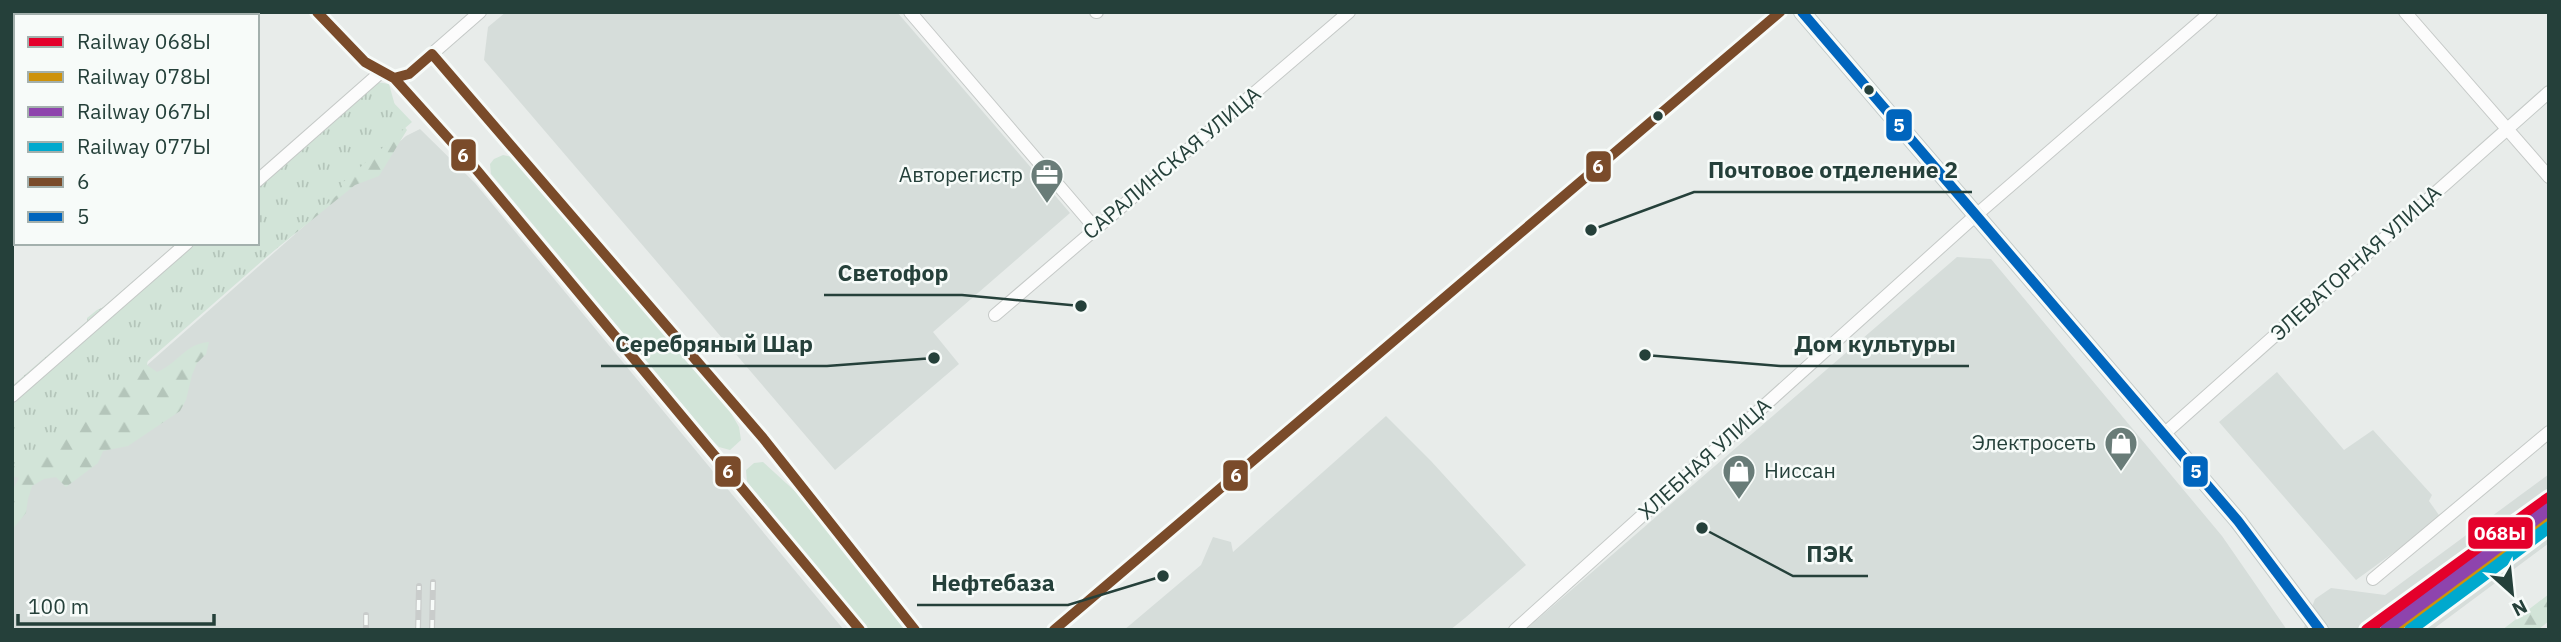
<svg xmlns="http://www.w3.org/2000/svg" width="2561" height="642" font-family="'IBM Plex Sans',sans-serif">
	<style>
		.built { fill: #d6ddda }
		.grass { fill: #d2e4d8 }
		.forest { fill: url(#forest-firs) }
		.park { fill: url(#park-tufts) }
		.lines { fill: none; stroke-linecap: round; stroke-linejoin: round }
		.minor-casing { stroke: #c5c9c7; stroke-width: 14 }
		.major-casing { stroke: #c3cac9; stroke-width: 18 }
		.minor { stroke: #fcfcfc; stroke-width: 12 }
		.major { stroke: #cfd7d5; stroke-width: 16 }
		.rail-casing { stroke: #c9cccb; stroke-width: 6 }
		.rail { stroke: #f7fbf9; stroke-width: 3.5; stroke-dasharray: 10; stroke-linecap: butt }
		.bus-1-casing { stroke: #f7fbf9; stroke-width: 16 }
		.bus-2-casing { stroke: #f7fbf9; stroke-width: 16 }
		.bus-1 { stroke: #7a4b2a; stroke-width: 10 }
		.bus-2 { stroke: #0065bd; stroke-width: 10 }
		.rail-1-casing { stroke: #f7fbf9; stroke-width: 18 }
		.rail-2-casing { stroke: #f7fbf9; stroke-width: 18 }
		.rail-3-casing { stroke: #f7fbf9; stroke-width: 18 }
		.rail-4-casing { stroke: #f7fbf9; stroke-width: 18 }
		.rail-1 { stroke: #e4002b; stroke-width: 12 }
		.rail-2 { stroke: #cd920c; stroke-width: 12 }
		.rail-3 { stroke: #8e44ad; stroke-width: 12 }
		.rail-4 { stroke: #00a9ce; stroke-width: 12 }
		.bus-dot { fill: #25403a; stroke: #f7fbf9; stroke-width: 2.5 }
		.labels { text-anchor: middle; stroke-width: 5; stroke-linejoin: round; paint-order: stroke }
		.street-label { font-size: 21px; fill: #25403a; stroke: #f7fbf9 }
		.poi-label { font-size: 21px; fill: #25403a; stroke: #f7fbf9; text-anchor: end }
		.leader { fill: none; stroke: #25403a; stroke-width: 2.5 }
		.callout-dot { fill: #25403a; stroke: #f7fbf9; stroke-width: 2.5 }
		.callout-label { font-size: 23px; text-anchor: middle; font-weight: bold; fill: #25403a; stroke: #f7fbf9; stroke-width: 5; stroke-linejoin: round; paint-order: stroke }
		.line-badge { stroke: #f7fbf9; stroke-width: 2.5 }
		.badge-label { font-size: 19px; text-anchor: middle; font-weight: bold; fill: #fff }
	</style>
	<defs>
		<pattern id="forest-firs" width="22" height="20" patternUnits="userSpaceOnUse" patternTransform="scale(1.75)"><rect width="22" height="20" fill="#d2e4d8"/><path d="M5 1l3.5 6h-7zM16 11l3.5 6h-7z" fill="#b4c5ba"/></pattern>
		<pattern id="park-tufts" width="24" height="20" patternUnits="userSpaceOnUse" patternTransform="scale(1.75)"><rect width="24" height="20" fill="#d2e4d8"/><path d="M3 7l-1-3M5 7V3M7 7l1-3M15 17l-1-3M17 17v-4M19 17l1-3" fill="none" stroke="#b4c5ba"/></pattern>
	</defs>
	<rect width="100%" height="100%" fill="#e8ecea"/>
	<!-- built -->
	<path class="built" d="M506 12H897L1070 213 933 332 959 364 835 470 484 60 488 27Z
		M420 129 475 183 844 630H12V470L60 442 406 136Z
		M1957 257 1991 259 2222 536 2287 630H1525Z
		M2277 372 2344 450 2373 430 2432 495 2429 501 2441 518 2356 580 2219 422Z
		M1386 416 1431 461 1526 565 1465 618 1450 630H1124L1201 565 1213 537 1231 542 1233 552Z
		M2549 474V543L2432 630H2303L2315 599 2331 588 2385 595Z"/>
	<!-- grass -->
	<path class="grass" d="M503 155 513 157 727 406 739 427 741 440 730 450 719 447 712 440 491 174 490 164 494 159Z
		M763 462 809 504 907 630H867L747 482 746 470 754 463Z"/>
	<!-- forest -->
	<path class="forest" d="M377 82 389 84 399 120 407 130 379 176 355 185 149 352 147 365 157 372C179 363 184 344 209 342L206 354 197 363 192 375 186 400 180 411 128 446 103 451 98 463 66 487 56 477 44 479 32 486 28 499 26 513 12 530V492L19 478 12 476V420L89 344 87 318 97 310 257 243Z
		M2549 594V621L2538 630H2502Z"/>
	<!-- park -->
	<path class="park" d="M370 78 412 122 341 184 344 189 58 440 12 467V386L177 243H257V174Z"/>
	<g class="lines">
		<defs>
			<path id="minor" d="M317 12 365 62 394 78 475 168 860 630
				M910 12 1095 228
				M1096 12H1097
				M2405 12 2549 177
				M84 16 88 12
				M12 44 16 48
				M432 54 763 438 915 630
				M394 78 409 74 480 12
				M12 80 16 77
				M257 181 381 72
				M995 315 1349 12
				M12 396 187 243
				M2164 434 2549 92
				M2373 579 2549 432
				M1054 630 1780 12
				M1515 630 1975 216 2211 12"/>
			<path id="major" d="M1802 12 2238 521 2320 630"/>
		</defs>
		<!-- minor casing -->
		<use href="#minor" class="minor-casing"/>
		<!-- major casing -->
		<use href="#major" class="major-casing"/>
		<!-- minor -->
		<use href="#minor" class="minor"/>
		<!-- major -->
		<use href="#major" class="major"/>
		<defs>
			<path id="rail" d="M366 615V630
				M418 630 419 586
				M432 630 433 582
				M2407 630 2549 526"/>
		</defs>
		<!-- rail casing -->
		<use href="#rail" class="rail-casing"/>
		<!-- rail -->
		<use href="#rail" class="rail"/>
		<defs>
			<path id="bus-1" d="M317 12 365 62 394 78 475 168 860 630
				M394 78 409 74 432 54 763 438 915 630
				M1054 630 1780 12"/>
			<path id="bus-2" d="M1802 12 2238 521 2320 630"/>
		</defs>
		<!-- bus-1 casing -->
		<use href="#bus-1" class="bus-1-casing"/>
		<!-- bus-2 casing -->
		<use href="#bus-2" class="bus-2-casing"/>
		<!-- bus-1 -->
		<use href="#bus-1" class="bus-1"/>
		<!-- bus-2 -->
		<use href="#bus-2" class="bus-2"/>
		<defs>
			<path id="rail-1" d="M2367 630 2549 498"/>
			<path id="rail-2" d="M2391 630 2549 515"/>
			<path id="rail-3" d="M2386 630 2549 509"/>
			<path id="rail-4" d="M2410 630 2549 527"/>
		</defs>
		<!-- rail-1 casing -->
		<use href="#rail-1" class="rail-1-casing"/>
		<!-- rail-2 casing -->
		<use href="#rail-2" class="rail-2-casing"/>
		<!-- rail-3 casing -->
		<use href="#rail-3" class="rail-3-casing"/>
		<!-- rail-4 casing -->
		<use href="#rail-4" class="rail-4-casing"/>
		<!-- rail-1 -->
		<use href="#rail-1" class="rail-1"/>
		<!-- rail-2 -->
		<use href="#rail-2" class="rail-2"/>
		<!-- rail-3 -->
		<use href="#rail-3" class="rail-3"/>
		<!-- rail-4 -->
		<use href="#rail-4" class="rail-4"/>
	</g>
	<!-- icons -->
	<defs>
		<symbol id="office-pin" viewBox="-11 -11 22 30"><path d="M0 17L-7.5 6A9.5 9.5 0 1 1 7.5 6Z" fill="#697c78" stroke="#f7fbf9"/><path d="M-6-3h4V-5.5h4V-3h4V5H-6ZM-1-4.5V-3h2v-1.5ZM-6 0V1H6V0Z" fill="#fff"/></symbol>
		<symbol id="shop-pin" viewBox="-11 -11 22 30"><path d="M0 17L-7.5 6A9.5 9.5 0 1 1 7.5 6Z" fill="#697c78" stroke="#f7fbf9"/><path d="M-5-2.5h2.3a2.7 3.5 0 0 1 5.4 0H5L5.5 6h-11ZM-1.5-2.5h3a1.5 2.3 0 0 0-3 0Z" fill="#fff"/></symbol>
	</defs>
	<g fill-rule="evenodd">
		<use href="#office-pin" x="1028" y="156" width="38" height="52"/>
		<use href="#shop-pin" x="2102" y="424" width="38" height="52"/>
		<use href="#shop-pin" x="1720" y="452" width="38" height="52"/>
	</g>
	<!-- markers -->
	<g class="bus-dot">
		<circle cx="1869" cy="90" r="6"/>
		<circle cx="1658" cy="116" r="6"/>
	</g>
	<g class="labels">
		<!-- street labels -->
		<g class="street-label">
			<text transform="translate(1172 163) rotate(-40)" y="7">САРАЛИНСКАЯ УЛИЦА</text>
			<text transform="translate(2356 263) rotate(-42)" y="7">ЭЛЕВАТОРНАЯ УЛИЦА</text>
			<text transform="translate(1705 459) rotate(-42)" y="7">ХЛЕБНАЯ УЛИЦА</text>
		</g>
		<!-- poi labels -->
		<g class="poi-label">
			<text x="1023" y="182">Авторегистр</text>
			<text x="2096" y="450">Электросеть</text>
			<text x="1764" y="478" text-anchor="start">Ниссан</text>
		</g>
	</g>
	<!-- callouts -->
	<path class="leader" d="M1591 230L1694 192H1972M1081 306L962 295H824M934 358L827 366H601M1645 355L1780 366H1969M1702 528L1793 576H1868M1163 576L1068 605H917"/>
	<g class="callout-dot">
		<circle cx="1591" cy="230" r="7"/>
		<circle cx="1081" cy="306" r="7"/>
		<circle cx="934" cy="358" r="7"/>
		<circle cx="1645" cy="355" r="7"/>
		<circle cx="1702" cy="528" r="7"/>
		<circle cx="1163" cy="576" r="7"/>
	</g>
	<g class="callout-label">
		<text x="1833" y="178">Почтовое отделение 2</text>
		<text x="893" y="281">Светофор</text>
		<text x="714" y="352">Серебряный Шар</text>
		<text x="1875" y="352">Дом культуры</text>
		<text x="1830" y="562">ПЭК</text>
		<text x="993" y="591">Нефтебаза</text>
	</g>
	<g class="line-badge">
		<rect x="1885" y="108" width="28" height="34" rx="7" fill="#0065bd"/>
		<rect x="450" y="138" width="27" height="34" rx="7" fill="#7a4b2a"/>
		<rect x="1585" y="150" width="27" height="33" rx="7" fill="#7a4b2a"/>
		<rect x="2182" y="455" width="27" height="33" rx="7" fill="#0065bd"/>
		<rect x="714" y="455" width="28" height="33" rx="7" fill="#7a4b2a"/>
		<rect x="1222" y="459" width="27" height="33" rx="7" fill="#7a4b2a"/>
		<rect x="2467" y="516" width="67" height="34" rx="7" fill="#e4002b"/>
	</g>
	<g class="badge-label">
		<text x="1899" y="132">5</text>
		<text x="463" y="162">6</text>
		<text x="1598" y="173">6</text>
		<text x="2196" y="478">5</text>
		<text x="728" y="478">6</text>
		<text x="1236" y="482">6</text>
		<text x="2500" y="540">068Ы</text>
	</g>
	<!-- border -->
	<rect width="2561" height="642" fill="none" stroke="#25403a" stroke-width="28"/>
	<!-- legend -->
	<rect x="14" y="14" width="245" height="231" fill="#f7fbf9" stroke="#a3b0ad" stroke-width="2"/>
	<rect x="28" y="37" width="35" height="10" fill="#e4002b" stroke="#a3b0ad" stroke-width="2"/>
	<text x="77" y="49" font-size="21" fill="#25403a">Railway 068Ы</text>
	<rect x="28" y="72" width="35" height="10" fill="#cd920c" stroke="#a3b0ad" stroke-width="2"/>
	<text x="77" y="84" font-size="21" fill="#25403a">Railway 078Ы</text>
	<rect x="28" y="107" width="35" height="10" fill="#8e44ad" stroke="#a3b0ad" stroke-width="2"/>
	<text x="77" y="119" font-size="21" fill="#25403a">Railway 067Ы</text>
	<rect x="28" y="142" width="35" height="10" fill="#00a9ce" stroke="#a3b0ad" stroke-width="2"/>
	<text x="77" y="154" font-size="21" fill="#25403a">Railway 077Ы</text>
	<rect x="28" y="177" width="35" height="10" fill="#7a4b2a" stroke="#a3b0ad" stroke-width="2"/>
	<text x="77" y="189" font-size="21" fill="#25403a">6</text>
	<rect x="28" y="212" width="35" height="10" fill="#0065bd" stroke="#a3b0ad" stroke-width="2"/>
	<text x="77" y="224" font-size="21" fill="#25403a">5</text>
	<!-- north arrow -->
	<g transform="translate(2512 593) rotate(153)" stroke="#f7fbf9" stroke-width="5" paint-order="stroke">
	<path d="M0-5L12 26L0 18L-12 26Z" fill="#25403a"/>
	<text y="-10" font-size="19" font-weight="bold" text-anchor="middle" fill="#25403a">N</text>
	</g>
	<!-- scale -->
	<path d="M18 614v10h196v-10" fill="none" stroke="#25403a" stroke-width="3.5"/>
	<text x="28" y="614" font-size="21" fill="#25403a" stroke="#f7fbf9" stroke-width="5" paint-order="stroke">100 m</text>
</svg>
